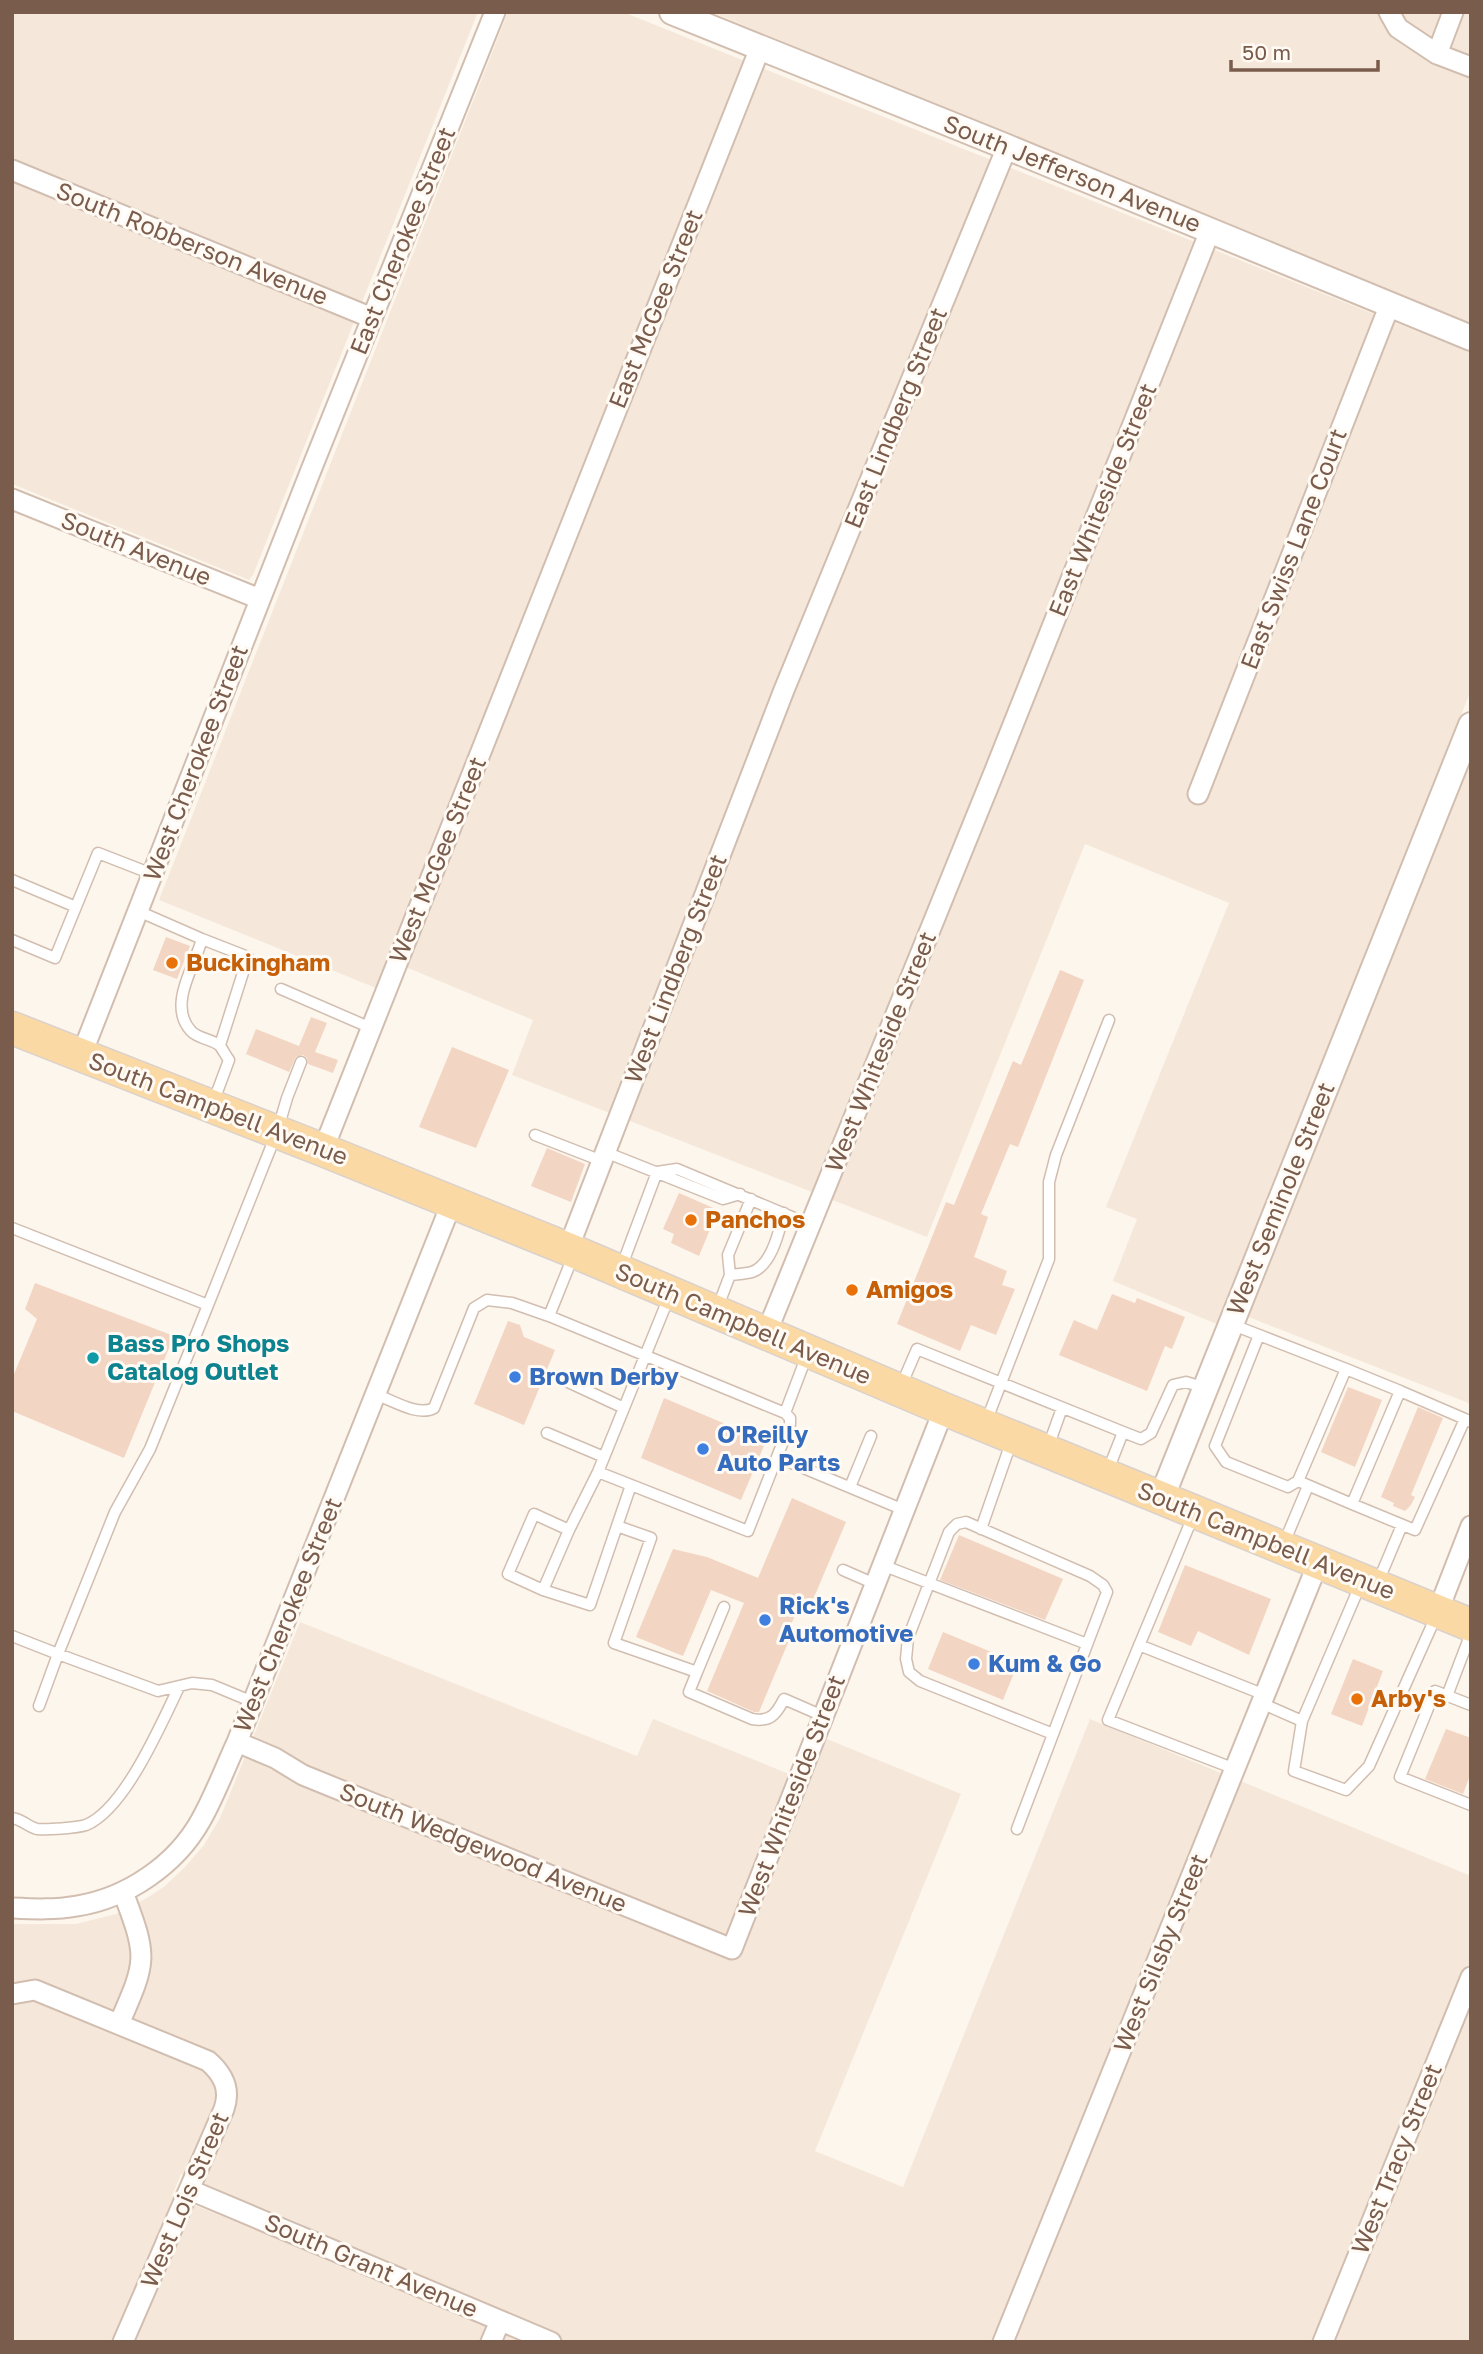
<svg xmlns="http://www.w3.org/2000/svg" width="1483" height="2354" font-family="'Golos Text',sans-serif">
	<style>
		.residential { fill: #f5e8da; fill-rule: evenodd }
		.building { fill: #f3d5c3 }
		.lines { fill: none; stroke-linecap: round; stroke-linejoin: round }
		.service-casing { stroke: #d1beb0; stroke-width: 13 }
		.minor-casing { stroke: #d1beb0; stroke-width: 23 }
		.tertiary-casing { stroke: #d1beb0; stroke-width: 28 }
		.primary-casing { stroke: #dad1cd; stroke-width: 35 }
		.service { stroke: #fff; stroke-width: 10 }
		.minor { stroke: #fff; stroke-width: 19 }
		.tertiary { stroke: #fff; stroke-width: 24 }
		.primary { stroke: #fbd9a5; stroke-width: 32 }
		.food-dot { fill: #e8710a; stroke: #fffaf3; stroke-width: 2.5 }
		.culture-dot { fill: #0f9aa8; stroke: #fffaf3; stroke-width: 2.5 }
		.shop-dot { fill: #3f7fe0; stroke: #fffaf3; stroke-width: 2.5 }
		.labels { text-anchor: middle; stroke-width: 6; stroke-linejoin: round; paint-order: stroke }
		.street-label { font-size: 24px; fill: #7a5c4d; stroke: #fffaf3 }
		.food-label { font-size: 24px; font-weight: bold; fill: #c56008; stroke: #fffaf3; text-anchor: start }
		.culture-label { font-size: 24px; font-weight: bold; fill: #0d838f; stroke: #fffaf3; text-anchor: start }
		.shop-label { font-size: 24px; font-weight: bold; fill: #366cbe; stroke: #fffaf3; text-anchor: start }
	</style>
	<rect width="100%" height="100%" fill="#fdf6ec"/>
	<!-- residential -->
	<path class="residential" d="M12 12H478L253 575 249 580 12 484Z
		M508 12H623L1471 353V690L1219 1325 1113 1281 1137 1219 1106 1207 1229 903 1085 844 927 1237 512 1075 533 1020 389 960 376 988 159 900Z
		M712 12H1471V325L961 117Z
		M1471 745V1404L1246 1316Z
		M300 1622 637 1756 653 1719 809 1782 827 1739 961 1794 815 2151 903 2187 1090 1719 1471 1876V2342H12V1924H76L116 1914 147 1898 165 1886 185 1867 204 1845 220 1818ZM181 2174 299 2223 291 2244 172 2196Z"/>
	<!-- building -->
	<path class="building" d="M166 937 190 946 177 979 153 970Z
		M1060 970 1084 980 1018 1147 1010 1144 981 1214 988 1217 974 1257 1007 1271 1002 1285 1015 1289 996 1335 971 1325 960 1351 897 1324 946 1202 954 1205 1013 1061 1021 1065Z
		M311 1017 327 1023 315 1052 338 1060 333 1073 308 1064 307 1058 303 1055 296 1057 289 1072 246 1054 256 1029 299 1046Z
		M452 1047 509 1070 476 1148 419 1127Z
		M547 1148 585 1164 571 1202 531 1186Z
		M679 1193 718 1210 699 1256 671 1243 674 1234 663 1229Z
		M35 1283 174 1336 124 1458 12 1411V1379L37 1319 25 1309Z
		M1112 1294 1135 1303 1137 1298 1185 1317 1172 1349 1165 1346 1147 1391 1059 1355 1074 1320 1097 1330Z
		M508 1321 520 1325 524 1337 555 1350 524 1425 474 1404Z
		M1348 1387 1382 1400 1355 1467 1321 1452Z
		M664 1398 766 1441 741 1500 641 1458Z
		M1418 1407 1443 1418 1411 1495 1415 1497 1411 1505 1405 1511 1393 1506 1394 1503 1381 1497Z
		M792 1498 846 1522 812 1602 802 1598 786 1637 790 1638 759 1712H754L707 1691 744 1603 711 1590 683 1656 636 1637 673 1549 707 1557 758 1578Z
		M959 1535 1063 1579 1045 1620 940 1580Z
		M1185 1565 1271 1599 1249 1655 1198 1631 1191 1646 1158 1632Z
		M943 1632 1018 1663 1003 1700 928 1669Z
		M1353 1659 1383 1671 1362 1726 1331 1714Z
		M1446 1729 1471 1738V1773L1463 1794 1425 1779Z"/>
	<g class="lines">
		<defs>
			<path id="service" d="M12 880 76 907
				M138 911 202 939C195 966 167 1005 191 1031 198 1039 213 1039 220 1046 223 1050 226 1056 229 1060L213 1103
				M202 939 248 957 220 1045
				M12 940 55 958 98 853 152 874
				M281 989 371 1028
				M535 1135 602 1161
				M605 1152 723 1199 740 1194
				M12 1228 208 1305 277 1132 287 1098 301 1062
				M574 1254 549 1316 785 1413 790 1418V1424L777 1457 904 1510
				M621 1268 657 1172 677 1169 811 1225
				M730 1275C737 1274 745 1274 752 1272 772 1265 779 1231 784 1213
				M669 1297 598 1472 748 1531 777 1457
				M208 1305 150 1449 115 1512 58 1654 158 1691 192 1683 212 1685 253 1702
				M717 1309 730 1275 728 1255 751 1199
				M1233 1325 1259 1335
				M566 1381 624 1408
				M901 1386 917 1349 1123 1432 1107 1473
				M375 1394C392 1400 418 1417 434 1408L474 1308 487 1300 512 1303 549 1316
				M785 1413 807 1355
				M1465 1419 1415 1530 1352 1504 1400 1391 1465 1419 1471 1422
				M986 1422 1049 1259V1182L1056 1155 1109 1020
				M1123 1432 1141 1439 1151 1433 1173 1385 1186 1382 1205 1388
				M547 1433 604 1457
				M1048 1447 1062 1408
				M1298 1481 1288 1487 1226 1462 1215 1446 1259 1335 1346 1369
				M850 1487 871 1436
				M1352 1504 1298 1481 1346 1369 1400 1391
				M1194 1514 1108 1720 1235 1769
				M617 1526 651 1538 614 1643 697 1672 689 1692 752 1719C770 1722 776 1715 784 1699L823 1716
				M981 1529 1012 1440
				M569 1530 534 1514 508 1574 543 1590 569 1530 598 1472
				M1284 1543 1308 1486
				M882 1565 1087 1644
				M843 1570 875 1584
				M1378 1582 1402 1525
				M543 1590 590 1605 631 1485
				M12 1636 58 1654 39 1706
				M1139 1645 1265 1695
				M697 1672 724 1607
				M1447 1696 1471 1633
				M1261 1703 1302 1721 1294 1771 1346 1790 1369 1766 1437 1614
				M1471 1705 1435 1691 1400 1777 1471 1805
				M1302 1721 1361 1583
				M12 1818C22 1819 28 1827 37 1829 47 1830 76 1828 86 1825 125 1809 161 1724 179 1687
				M1017 1829 1107 1592 1103 1585 1090 1576 966 1522 957 1524 949 1532 908 1638 906 1659 909 1672 920 1681 1053 1734"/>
			<path id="minor" d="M1389 12 1398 28 1437 54 1471 67
				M1437 54 1453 12
				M12 170 372 318
				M12 499 260 599
				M1198 794 1390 304
				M81 1056 311 470 495 12
				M323 1150 760 48
				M568 1249 784 690 1007 147
				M766 1334 995 770 1210 231
				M1438 1611 1471 1526
				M237 1742 275 1758 303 1775 732 1949 944 1409
				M12 1908C34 1909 55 1910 77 1906 127 1898 176 1865 201 1820 215 1795 225 1768 237 1742L452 1202
				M12 1994 35 1990 208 2061C223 2074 231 2089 224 2109L123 2342
				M119 2024C147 1960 148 1958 123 1892
				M190 2190 551 2342
				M491 2342 500 2321
				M1003 2342 1318 1563
				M1323 2342 1471 1977"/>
			<path id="tertiary" d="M672 12 1007 147 1471 338
				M1161 1499 1471 725"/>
			<path id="primary" d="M12 1028 323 1150 568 1249 944 1409 1471 1625"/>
		</defs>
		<!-- service casing -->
		<use href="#service" class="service-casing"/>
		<!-- minor casing -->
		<use href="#minor" class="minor-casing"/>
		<!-- tertiary casing -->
		<use href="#tertiary" class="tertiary-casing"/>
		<!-- primary casing -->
		<use href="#primary" class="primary-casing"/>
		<!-- service -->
		<use href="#service" class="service"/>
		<!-- minor -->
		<use href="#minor" class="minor"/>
		<!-- tertiary -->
		<use href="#tertiary" class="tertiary"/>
		<!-- primary -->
		<use href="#primary" class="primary"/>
	</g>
	<!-- markers -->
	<g class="food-dot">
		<circle cx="172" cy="963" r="7"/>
		<circle cx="691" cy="1220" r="7"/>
		<circle cx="852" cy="1290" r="7"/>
		<circle cx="1357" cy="1699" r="7"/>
	</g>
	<circle class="culture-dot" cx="93" cy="1358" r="7"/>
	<g class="shop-dot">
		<circle cx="515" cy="1377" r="7"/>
		<circle cx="703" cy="1449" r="7"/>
		<circle cx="765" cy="1620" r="7"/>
		<circle cx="974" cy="1664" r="7"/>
	</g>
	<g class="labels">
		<!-- street labels -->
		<g class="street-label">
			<text transform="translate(1072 174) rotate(22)" y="8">South Jefferson Avenue</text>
			<text transform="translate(403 241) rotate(-68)" y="8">East Cherokee Street</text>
			<text transform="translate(192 244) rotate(22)" y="8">South Robberson Avenue</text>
			<text transform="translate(656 309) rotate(-68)" y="8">East McGee Street</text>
			<text transform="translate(896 418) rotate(-68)" y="8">East Lindberg Street</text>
			<text transform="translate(1103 500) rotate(-68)" y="8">East Whiteside Street</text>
			<text transform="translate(136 549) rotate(22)" y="8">South Avenue</text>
			<text transform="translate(1294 549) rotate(-69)" y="8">East Swiss Lane Court</text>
			<text transform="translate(196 763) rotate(-69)" y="8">West Cherokee Street</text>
			<text transform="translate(438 860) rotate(-68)" y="8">West McGee Street</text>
			<text transform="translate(676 969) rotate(-69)" y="8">West Lindberg Street</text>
			<text transform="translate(881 1052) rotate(-68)" y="8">West Whiteside Street</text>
			<text transform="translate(218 1109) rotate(21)" y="8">South Campbell Avenue</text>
			<text transform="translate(1281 1199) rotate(-68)" y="8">West Seminole Street</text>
			<text transform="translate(743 1324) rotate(23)" y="8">South Campbell Avenue</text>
			<text transform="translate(1266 1541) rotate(22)" y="8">South Campbell Avenue</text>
			<text transform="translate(288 1615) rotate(-68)" y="8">West Cherokee Street</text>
			<text transform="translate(792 1796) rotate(-69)" y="8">West Whiteside Street</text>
			<text transform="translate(483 1848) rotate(22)" y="8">South Wedgewood Avenue</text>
			<text transform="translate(1161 1953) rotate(-68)" y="8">West Silsby Street</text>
			<text transform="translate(1397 2159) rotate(-68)" y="8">West Tracy Street</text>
			<text transform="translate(185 2200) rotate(-67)" y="8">West Lois Street</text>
			<text transform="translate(371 2266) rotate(23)" y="8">South Grant Avenue</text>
		</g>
		<!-- food labels -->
		<g class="food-label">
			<text x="186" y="971">Buckingham</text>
			<text x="705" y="1228">Panchos</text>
			<text x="866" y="1298">Amigos</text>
			<text x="1371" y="1707">Arby's</text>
		</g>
		<!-- culture labels -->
		<g class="culture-label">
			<text x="107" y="1352">Bass Pro Shops<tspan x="107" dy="28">Catalog Outlet</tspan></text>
		</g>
		<!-- shop labels -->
		<g class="shop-label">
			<text x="529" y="1385">Brown Derby</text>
			<text x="717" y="1443">O'Reilly<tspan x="717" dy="28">Auto Parts</tspan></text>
			<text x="779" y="1614">Rick's<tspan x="779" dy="28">Automotive</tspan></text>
			<text x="988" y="1672">Kum &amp; Go</text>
		</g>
	</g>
	<!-- border -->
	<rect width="1483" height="2354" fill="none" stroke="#7a5c4d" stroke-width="28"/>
	<!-- scale -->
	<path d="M1231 60v10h147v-10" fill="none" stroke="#7a5c4d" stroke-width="3.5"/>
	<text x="1242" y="60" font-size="21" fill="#7a5c4d" stroke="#fffaf3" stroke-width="5" paint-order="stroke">50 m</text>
</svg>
